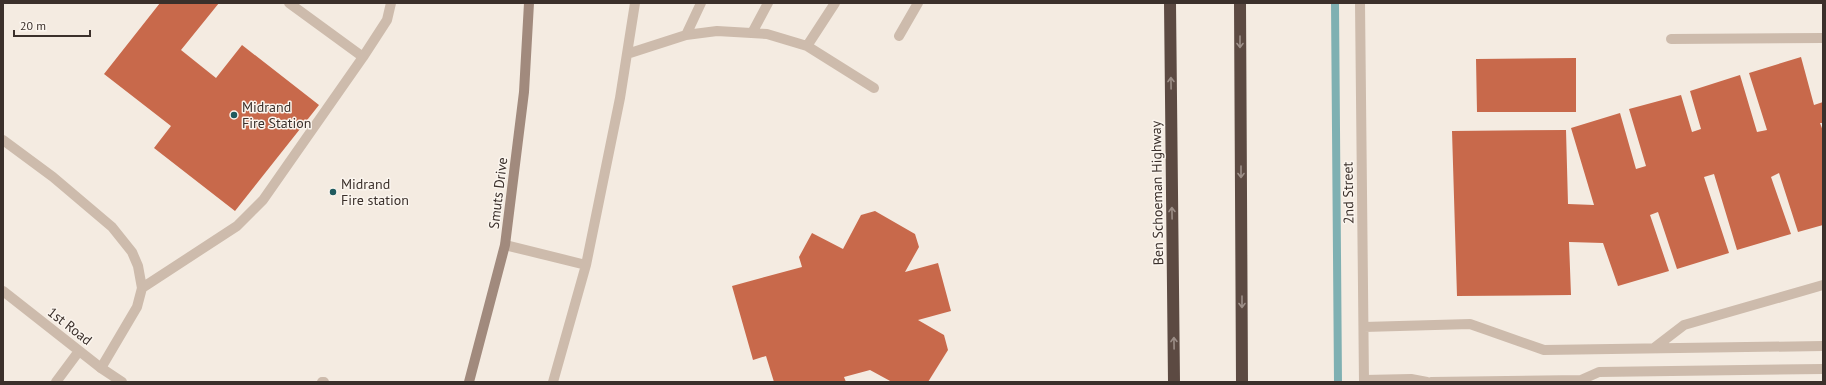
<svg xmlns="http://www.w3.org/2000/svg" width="1826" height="385" font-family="'PT Sans',sans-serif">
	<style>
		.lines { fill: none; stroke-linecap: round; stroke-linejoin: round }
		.stream { stroke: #7fb0b2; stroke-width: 8 }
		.building { fill: #c8694b }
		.service { stroke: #cdbbac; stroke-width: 10 }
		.minor { stroke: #cdbbac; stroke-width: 10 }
		.secondary { stroke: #a18a7d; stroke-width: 10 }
		.motorway { stroke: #5c4a42; stroke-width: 12 }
		.oneway { stroke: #9c8e87 }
		.poi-dot { fill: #1f5a5e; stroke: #fbf5ee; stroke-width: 1.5 }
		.labels { text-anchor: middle; stroke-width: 3; stroke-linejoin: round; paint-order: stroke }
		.poi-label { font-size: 14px; fill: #3b302b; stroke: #fbf5ee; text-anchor: start }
		.street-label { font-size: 14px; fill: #3b302b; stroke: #fbf5ee }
	</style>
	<rect width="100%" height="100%" fill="#f4ebe1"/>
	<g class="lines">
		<!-- stream -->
		<path class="stream" d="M1335 3 1338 382"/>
	</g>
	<!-- building -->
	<path class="building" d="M160 3H219L181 50 216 78 242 45 319 105 235 211 154 148 171 126 104 74Z
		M1801 57 1814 105 1823 102V123H1820L1823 131V225L1798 232 1779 173 1771 177 1791 234 1737 250 1714 174 1704 177 1729 253 1677 269 1658 212 1650 215 1669 271 1618 286 1603 243 1569 242 1571 295 1457 296 1452 131 1566 130 1568 204 1594 205 1571 128 1620 113 1636 169 1646 166 1629 109 1681 95 1692 132 1701 129 1690 91 1740 75 1757 132 1767 130 1749 73Z
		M1576 58V112H1477L1476 59Z
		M875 211 915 234 919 247 905 272 938 263 951 311 918 320 944 335 948 350 928 382H892L870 370 844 377 846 382H774L766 356 753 360 732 286 802 267 799 257 812 233 843 249 861 215Z"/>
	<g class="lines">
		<!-- service -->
		<path class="service" d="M289 3 363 57
			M752 33 768 3
			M686 35 701 3
			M899 36 918 3
			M807 46 835 3
			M627 54 686 35 717 31 767 34 807 46 874 88
			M3 140 53 177 112 227 132 252 138 266 142 288 137 307 101 368
			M505 245 586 265
			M142 288 237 226 263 200 363 57 387 20 391 3
			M1364 380 1411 379 1427 382
			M322 382H324
			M553 382 586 265 620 98 635 3
			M1431 382 1581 380 1599 372 1823 369"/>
		<!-- minor -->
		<path class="minor" d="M1360 3 1364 382
			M1671 39 1823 38
			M3 291 101 368 122 382
			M1364 327 1470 324 1544 350 1823 346
			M1654 348 1684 325 1823 285
			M56 382 79 351"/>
		<!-- secondary -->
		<path class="secondary" d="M469 382 505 245 524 92 529 3"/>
		<!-- motorway -->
		<path class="motorway" d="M1170 3 1174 382
			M1240 3 1242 382"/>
	</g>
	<!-- one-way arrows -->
	<defs><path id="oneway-shaft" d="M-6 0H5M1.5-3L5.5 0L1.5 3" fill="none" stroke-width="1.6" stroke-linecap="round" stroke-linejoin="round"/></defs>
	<g class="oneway">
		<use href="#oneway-shaft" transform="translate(1240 42) rotate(90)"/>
		<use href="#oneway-shaft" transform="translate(1171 83) rotate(-91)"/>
		<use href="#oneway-shaft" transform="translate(1241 172) rotate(90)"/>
		<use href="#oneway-shaft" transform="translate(1172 213) rotate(-91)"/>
		<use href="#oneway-shaft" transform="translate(1242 302) rotate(90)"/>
		<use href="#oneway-shaft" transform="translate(1174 343) rotate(-91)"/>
	</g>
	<!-- markers -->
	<g class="poi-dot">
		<circle cx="234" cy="115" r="4"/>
		<circle cx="333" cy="192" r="4"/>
	</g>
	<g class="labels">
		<!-- poi labels -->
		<g class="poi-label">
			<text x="242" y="112">Midrand<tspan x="242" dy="16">Fire Station</tspan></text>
			<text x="341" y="189">Midrand<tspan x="341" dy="16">Fire station</tspan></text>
		</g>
		<!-- street labels -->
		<g class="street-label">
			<text transform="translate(498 193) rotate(-83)" y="5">Smuts Drive</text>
			<text transform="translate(1157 193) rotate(-91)" y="5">Ben Schoeman Highway</text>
			<text transform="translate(1348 193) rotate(-91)" y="5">2nd Street</text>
			<text transform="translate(70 326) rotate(38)" y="5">1st Road</text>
		</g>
	</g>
	<!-- border -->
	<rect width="1826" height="385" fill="none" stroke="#3b302b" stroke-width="8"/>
	<!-- scale -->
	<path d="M14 30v6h76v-6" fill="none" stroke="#3b302b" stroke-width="2"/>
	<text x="20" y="30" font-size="12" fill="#3b302b" stroke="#fbf5ee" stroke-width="3" paint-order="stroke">20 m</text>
</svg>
